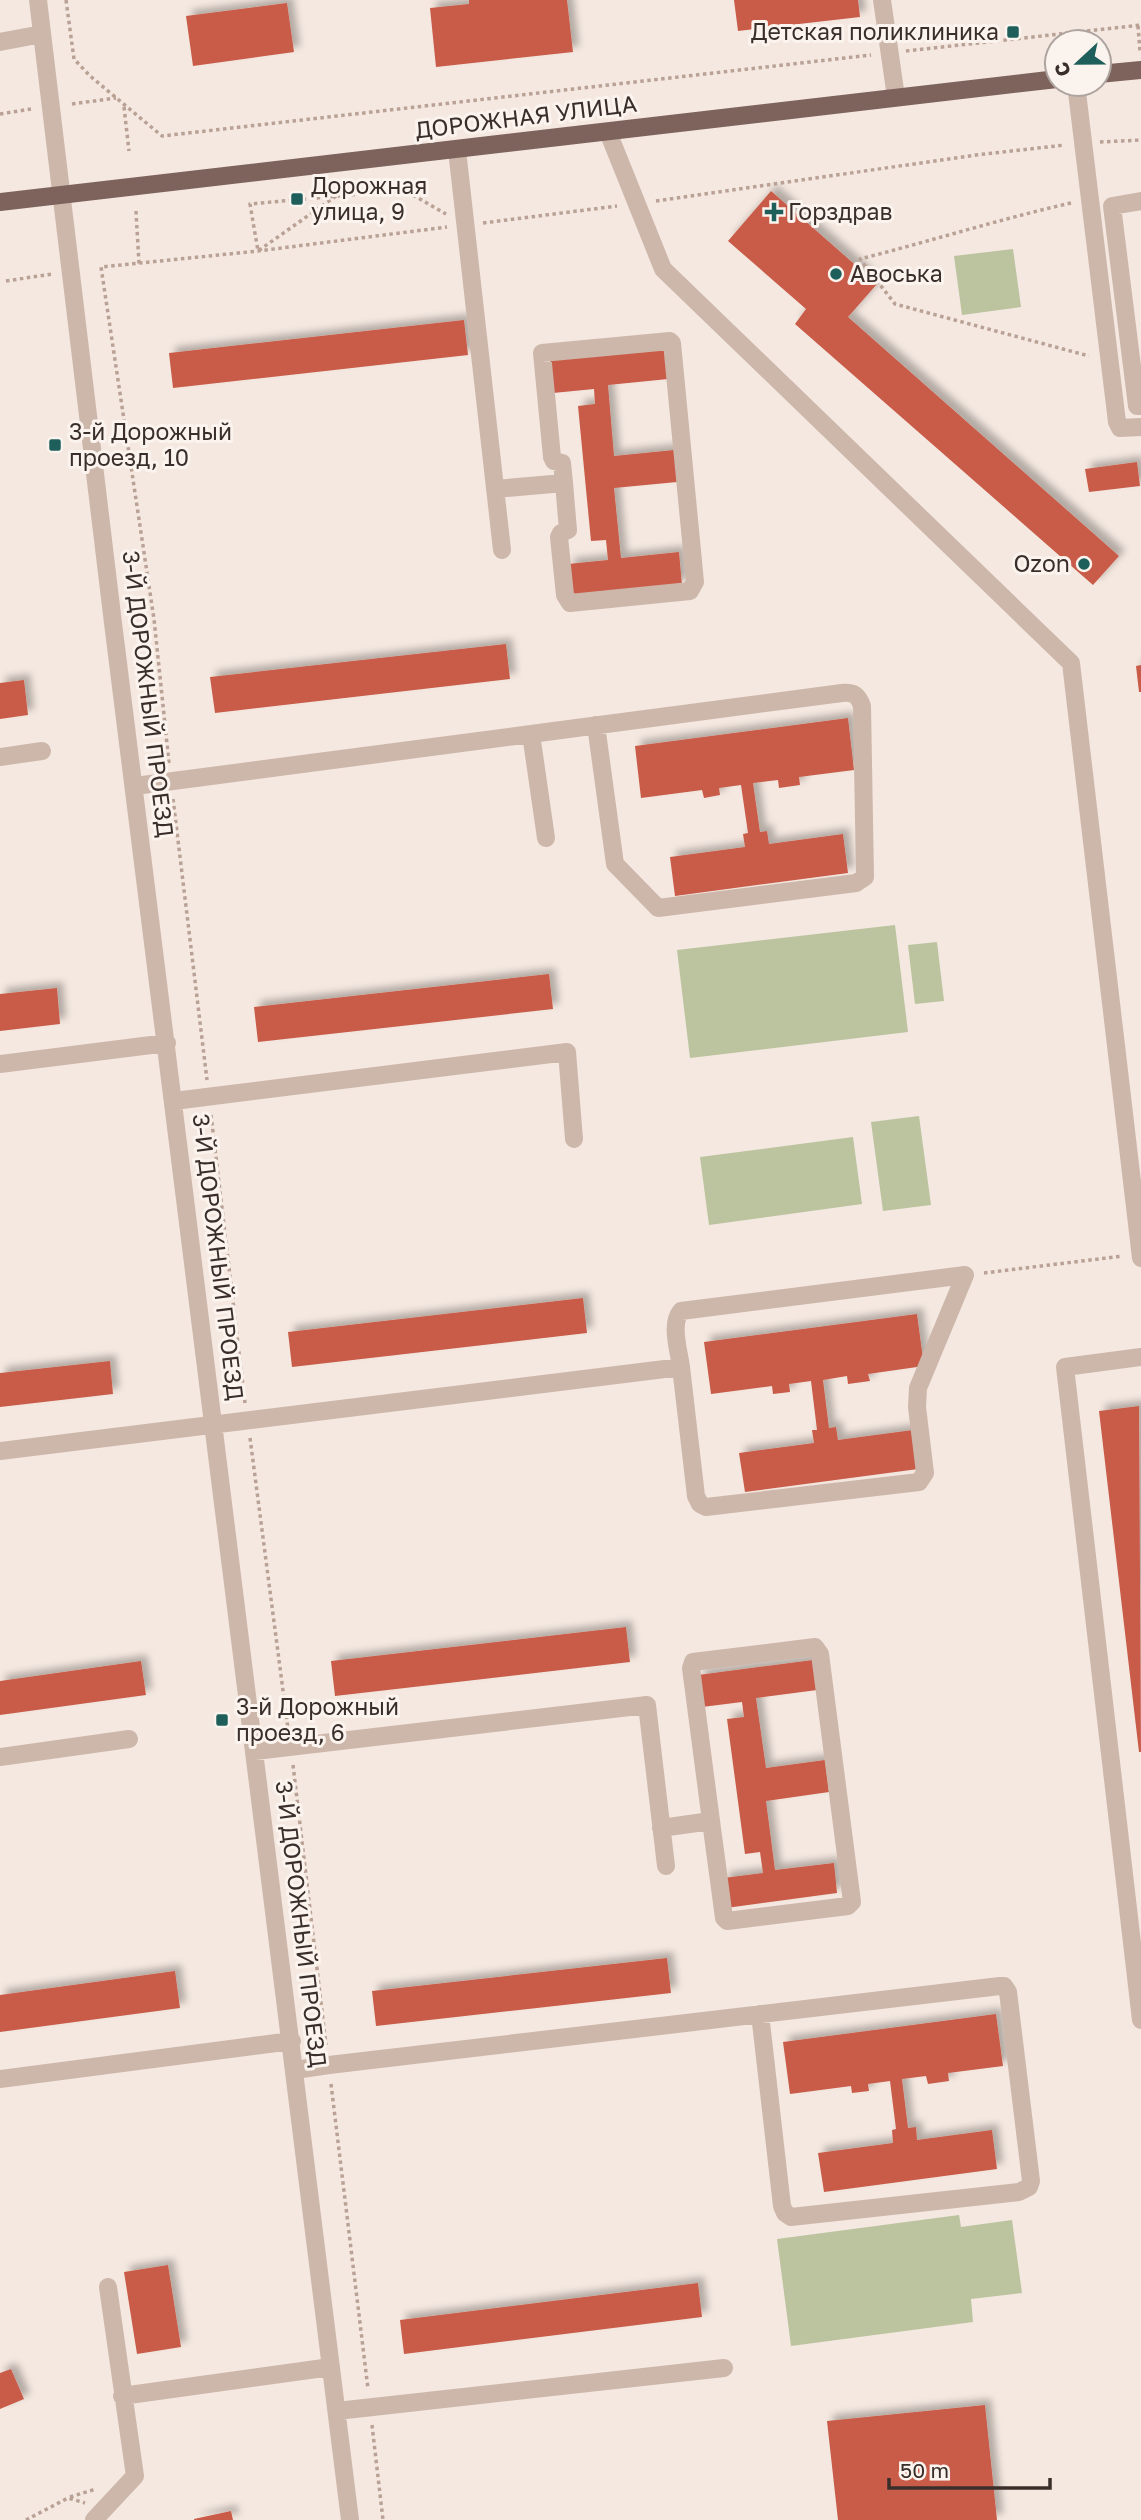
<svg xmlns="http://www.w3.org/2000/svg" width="1141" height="2520" font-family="'Golos Text',sans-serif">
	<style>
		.green { fill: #bbc49f }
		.building { fill: #c95b48; filter: url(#shadow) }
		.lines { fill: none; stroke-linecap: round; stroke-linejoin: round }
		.path { stroke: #b9a195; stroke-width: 3.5; stroke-dasharray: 3.5 3.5; stroke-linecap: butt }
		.minor { stroke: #cdb7ab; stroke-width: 18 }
		.major { stroke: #7d635b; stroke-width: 18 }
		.poi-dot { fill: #1e5e5b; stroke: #fbf3ed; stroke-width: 2.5 }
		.labels { text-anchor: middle; stroke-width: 6; stroke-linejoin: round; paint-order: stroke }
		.poi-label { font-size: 23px; fill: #3a2e2a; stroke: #fbf3ed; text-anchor: start }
		.street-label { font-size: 23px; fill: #3a2e2a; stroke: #fbf3ed }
	</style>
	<defs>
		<filter id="shadow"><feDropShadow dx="6" dy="-6" stdDeviation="3.5" flood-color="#0004"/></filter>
	</defs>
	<rect width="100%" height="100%" fill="#f4e8e0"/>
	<!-- green -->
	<path class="green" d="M1013 249 1021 307 962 315 954 256Z
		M895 925 908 1032 690 1058 677 950Z
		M937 942 944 1001 915 1004 908 945Z
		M919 1116 931 1205 883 1211 871 1122Z
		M853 1137 862 1204 709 1225 700 1157Z
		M959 2215 961 2227 1012 2220 1022 2293 971 2299 973 2322 791 2346 777 2239Z"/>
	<!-- building -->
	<path class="building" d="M469 0H567L573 52 436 67 430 8 469 4Z
		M734 0H858L860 17 738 31Z
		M287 3 294 52 193 66 186 16Z
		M771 191 877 284 848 317 1119 556 1093 585 795 324 806 309 728 241Z
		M464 320 468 355 173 388 169 353Z
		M665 347 668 379 608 385 614 456 674 450 677 482 614 488 621 558 679 552 682 585 571 596 568 564 608 560 606 540 591 541 578 406 595 404 594 389 553 393 550 358Z
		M1137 462 1140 486 1089 492 1085 469Z
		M506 644 510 679 215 713 210 677Z
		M1141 665V692H1139L1136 666Z
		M24 680 28 715 0 719V683Z
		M848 718 854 770 799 777 800 785 779 788 778 780 753 783 760 832 767 831 769 844 843 834 848 873 675 896 670 857 745 847 743 834 748 833 741 785 719 788 720 795 704 798 702 790 641 798 635 746Z
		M549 974 553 1009 258 1042 254 1007Z
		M57 988 60 1024 0 1031V994Z
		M583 1298 587 1333 292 1367 288 1332Z
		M917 1314 924 1366 868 1374 870 1381 848 1384 847 1376 823 1380 829 1428 836 1427 838 1440 913 1430 918 1469 745 1492 739 1453 814 1443 812 1430H817L811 1381 789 1384 790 1392 773 1394 772 1386 711 1394 704 1342Z
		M110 1361 113 1394 0 1407V1373Z
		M1139 1406 1141 1752H1139L1099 1411Z
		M626 1627 630 1662 335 1696 331 1661Z
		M813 1660 817 1690 756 1698 766 1768 825 1760 829 1792 766 1801 775 1870 834 1863 837 1893 726 1908 723 1878 763 1873 760 1852 745 1854 727 1719 744 1717 742 1702 702 1707 698 1675Z
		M141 1661 146 1695 0 1715V1681Z
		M667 1958 671 1993 376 2026 372 1991Z
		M175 1971 180 2008 0 2032V1995Z
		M996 2014 1003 2066 948 2073 949 2081 928 2084 926 2076 902 2079 908 2128 916 2127 917 2140 992 2130 997 2169 824 2192 818 2153 893 2143 892 2130 896 2129 890 2081 868 2084 869 2091 852 2093 851 2086 790 2094 783 2042Z
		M168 2265 181 2347 137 2354 124 2272Z
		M698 2283 702 2317 404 2354 400 2320Z
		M11 2369 24 2399 0 2409V2373Z
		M985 2405 997 2520H838L827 2421Z
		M231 2511 233 2520H194V2519Z"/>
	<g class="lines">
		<!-- path -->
		<path class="path" d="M66 0 74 59 90 76 162 136 871 55
			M1138 26 1140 52
			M906 51 1141 25
			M72 104 116 98
			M124 107 129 151
			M0 114 31 109
			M1100 142 1141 140
			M336 196 258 251 250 204 404 190 446 214
			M656 201 976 155 1065 145
			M1071 203C1000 219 931 241 860 259L895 304 1089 356
			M136 211 139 264
			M483 223 617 206
			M6 281 52 274
			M169 763 154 619 101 267 258 251 447 227
			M173 799 207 1080
			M211 1115 245 1403
			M984 1273 1123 1256
			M250 1438 288 1729
			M293 1765 326 2045
			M331 2084 368 2389
			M372 2425 383 2520
			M70 2497 96 2489
			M26 2520 68 2498 85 2503"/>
		<!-- minor -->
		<path class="minor" d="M38 0 113 623 350 2520
			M882 0 896 97
			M0 42 42 34
			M1076 84 1117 422 1120 428 1141 427
			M608 132 663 269 1071 663 1141 1258
			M457 150 502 550
			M1141 201 1112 206 1137 406H1141
			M495 489 564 483 568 530 561 533 559 537 565 595 570 603 690 591 695 582 672 343 670 341 542 353 552 457 554 461 562 463 564 483
			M531 734 842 693C854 692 858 695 862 706L865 877 856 883 658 908 615 864 596 725
			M0 757 42 751
			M135 786 531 734 546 838
			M0 1064 167 1043
			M174 1101 567 1052 574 1139
			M1141 1357 1065 1367 1141 2020
			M0 1451 681 1367 696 1496 700 1504 706 1507 919 1482 925 1473 917 1407 918 1388 965 1275 681 1311C670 1324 679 1351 681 1367
			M255 1751 647 1705 666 1866
			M0 1757 129 1739
			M661 1828 711 1821 691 1668 693 1662 815 1647 820 1654 852 1902 848 1906 727 1921 724 1918 711 1821
			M295 2070 329 2065 1000 1986H1004L1008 1992 1031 2181 1029 2187 1019 2192 791 2217 785 2213 782 2206 760 2014
			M0 2079 292 2041
			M122 2396 331 2367
			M337 2411 724 2368
			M94 2520 135 2476 108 2287"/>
		<!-- major -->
		<path class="major" d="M1099 74 1141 70
			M0 202 1057 79"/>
	</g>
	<!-- markers -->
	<g class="poi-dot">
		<rect x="1006" y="25" width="14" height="14" rx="3.5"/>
		<rect x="290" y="192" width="14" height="14" rx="3.5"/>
		<path d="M770.5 201.5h7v7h7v7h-7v7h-7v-7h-7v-7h7z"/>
		<circle cx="836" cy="274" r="7"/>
		<rect x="48" y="438" width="14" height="14" rx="3.5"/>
		<circle cx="1084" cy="564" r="7"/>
		<rect x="215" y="1713" width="14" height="14" rx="3.5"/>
	</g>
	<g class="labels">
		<!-- poi labels -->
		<g class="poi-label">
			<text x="999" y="40" text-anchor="end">Детская поликлиника</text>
			<text x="311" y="194">Дорожная<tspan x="311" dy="26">улица, 9</tspan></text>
			<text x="788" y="220">Горздрав</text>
			<text x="850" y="282">Авоська</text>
			<text x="69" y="440">3-й Дорожный<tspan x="69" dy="26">проезд, 10</tspan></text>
			<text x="1070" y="572" text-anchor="end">Ozon</text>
			<text x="236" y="1715">3-й Дорожный<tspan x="236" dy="26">проезд, 6</tspan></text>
		</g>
		<!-- street labels -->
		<g class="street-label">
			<text transform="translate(526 117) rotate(-7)" y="8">ДОРОЖНАЯ УЛИЦА</text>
			<text transform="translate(148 694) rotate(83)" y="8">3-Й ДОРОЖНЫЙ ПРОЕЗД</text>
			<text transform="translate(218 1257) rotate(83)" y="8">3-Й ДОРОЖНЫЙ ПРОЕЗД</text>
			<text transform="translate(301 1924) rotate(83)" y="8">3-Й ДОРОЖНЫЙ ПРОЕЗД</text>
		</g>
	</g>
	<!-- north arrow -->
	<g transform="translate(1078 63) rotate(248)"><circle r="33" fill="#fbf3ed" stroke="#aea49f" stroke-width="2"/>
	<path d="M0-5L12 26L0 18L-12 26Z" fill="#1e5e5b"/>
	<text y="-10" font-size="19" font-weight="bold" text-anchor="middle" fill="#3a2e2a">С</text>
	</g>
	<!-- scale -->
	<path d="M889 2478v10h161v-10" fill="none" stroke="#3a2e2a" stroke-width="3.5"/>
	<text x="900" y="2478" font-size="21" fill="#3a2e2a" stroke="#fbf3ed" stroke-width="5" paint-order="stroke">50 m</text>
</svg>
